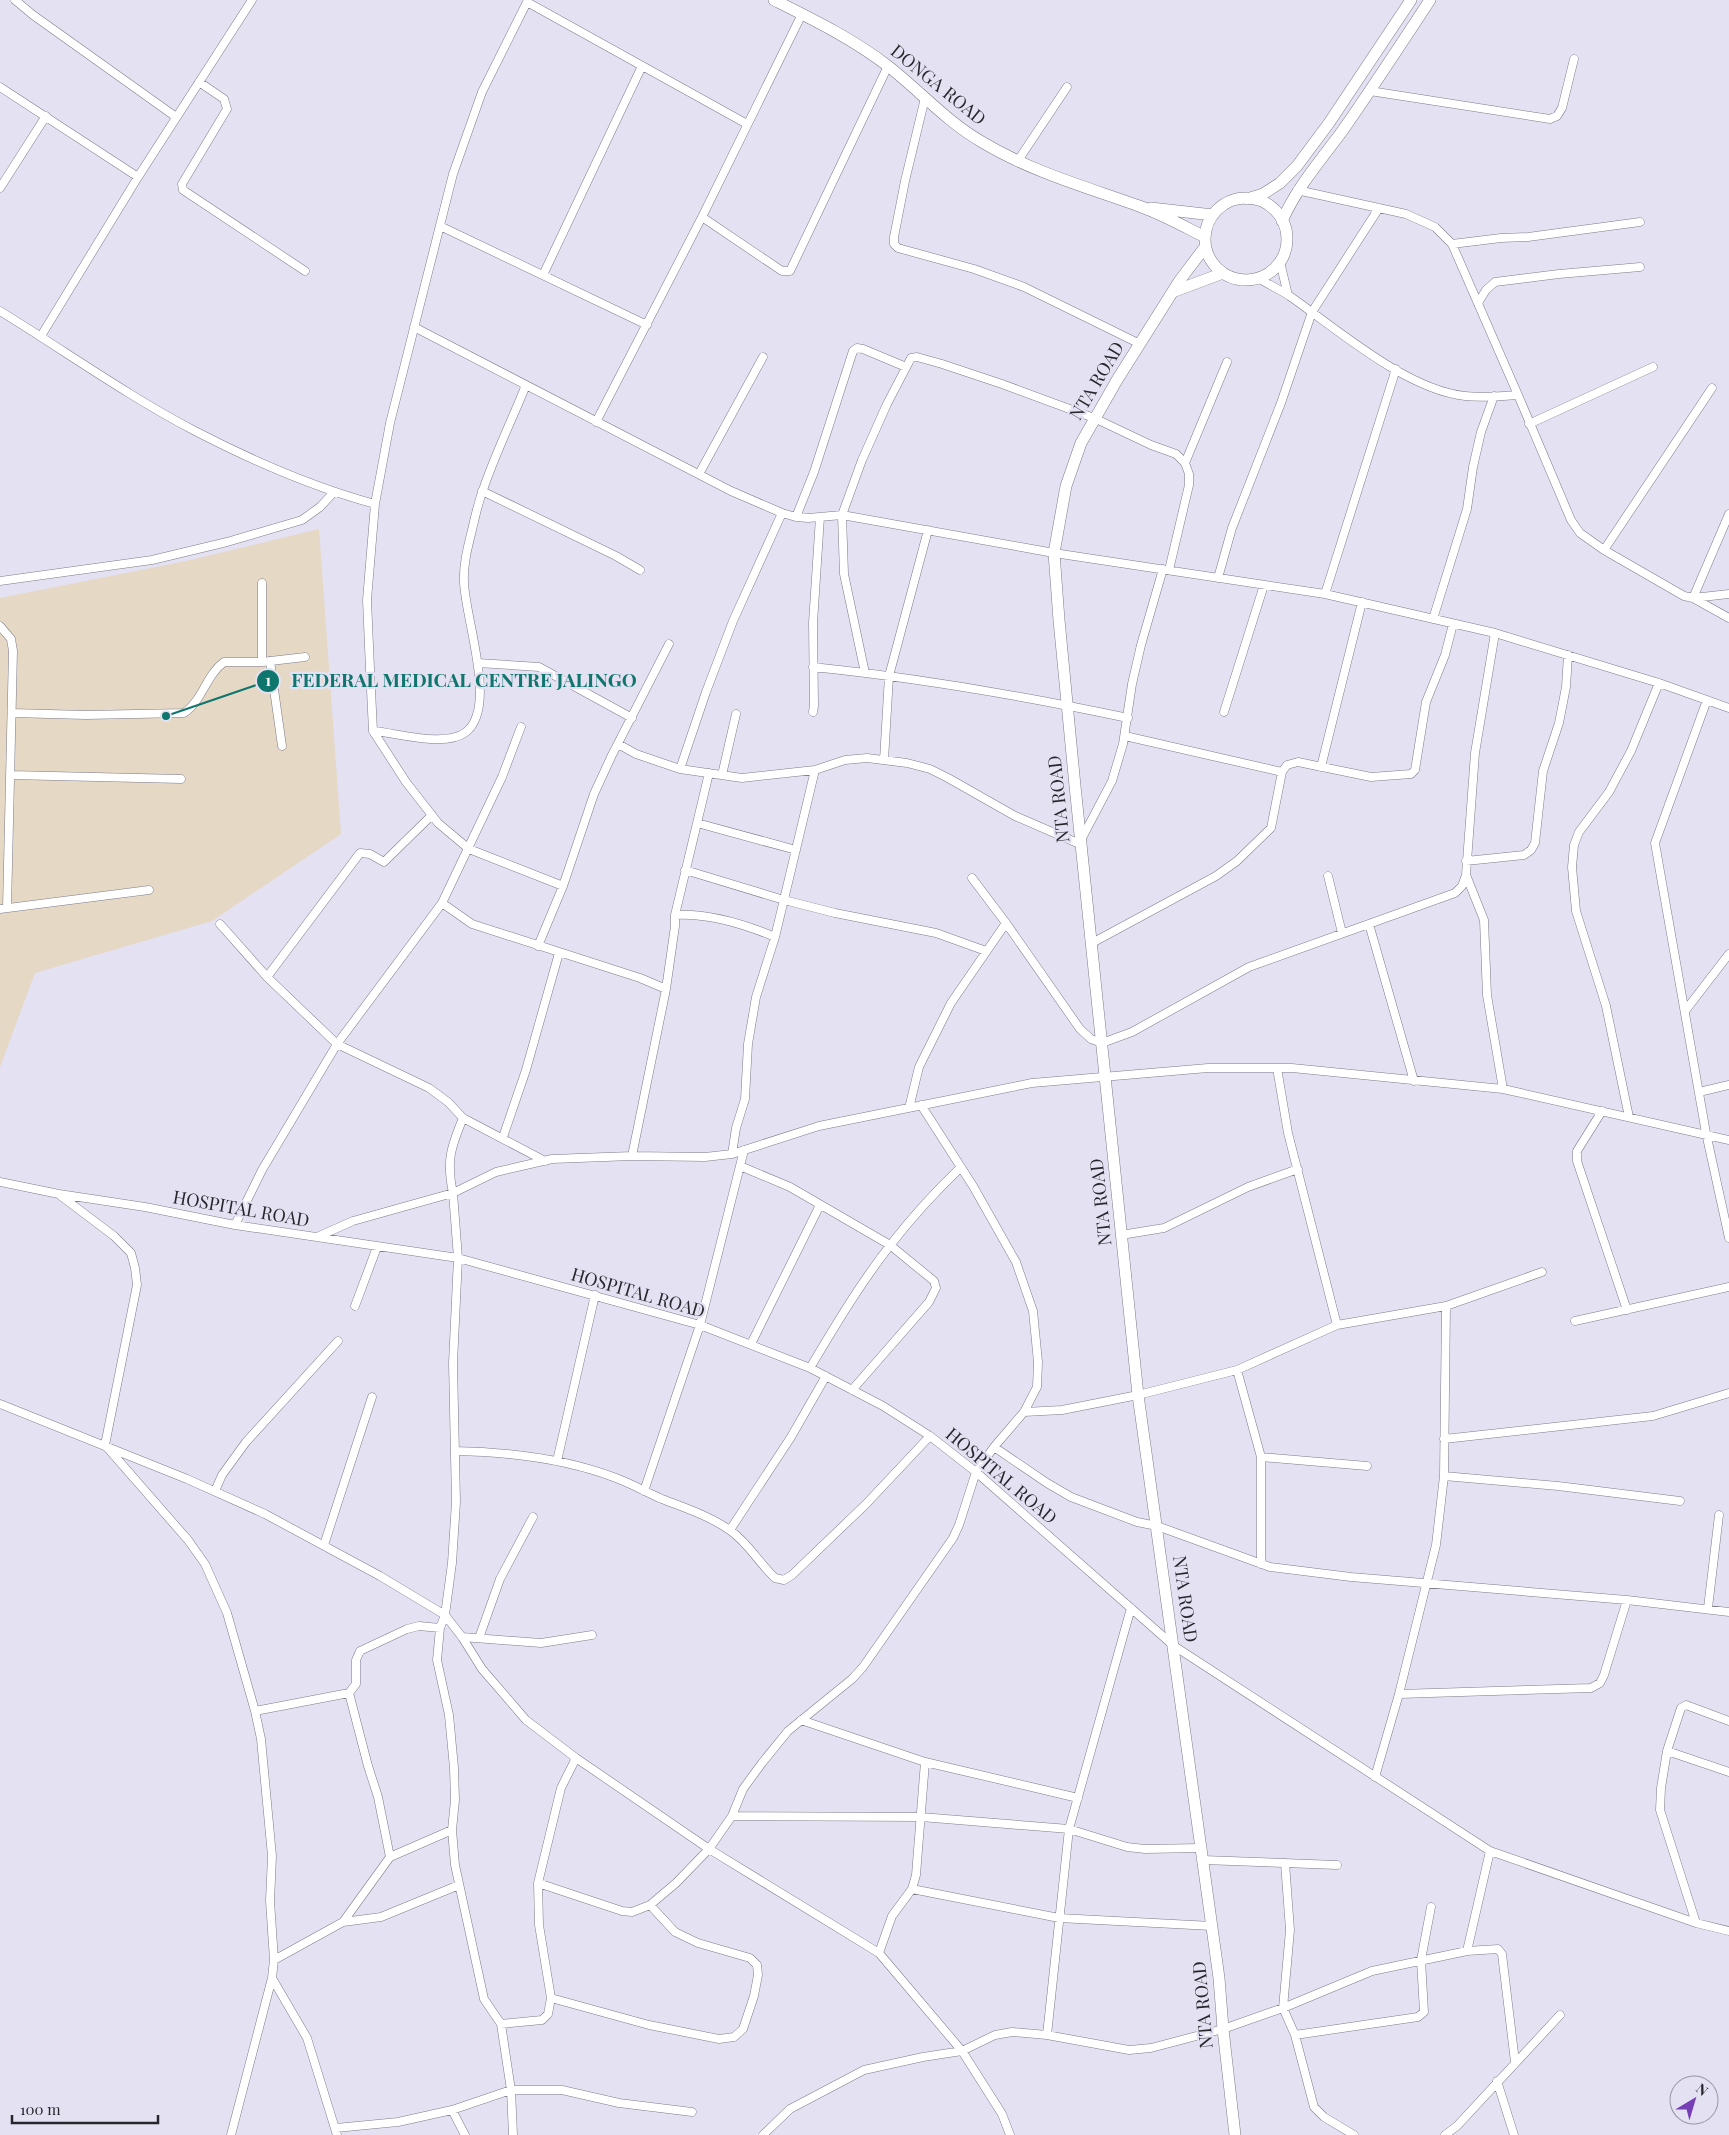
<svg xmlns="http://www.w3.org/2000/svg" width="1729" height="2135" font-family="'Playfair Display',serif">
	<style>
		.medical { fill: #e5d8c4 }
		.lines { fill: none; stroke-linecap: round; stroke-linejoin: round }
		.street-casing { stroke: #7e7b8a; stroke-width: 9 }
		.secondary-casing { stroke: #7e7b8a; stroke-width: 12 }
		.street { stroke: #fff; stroke-width: 8 }
		.secondary { stroke: #fff; stroke-width: 11 }
		.labels { text-anchor: middle; stroke-width: 4.5; stroke-linejoin: round; paint-order: stroke }
		.street-label { font-size: 18px; fill: #28262d; stroke: #e4e1f2 }
		.leader { fill: none; stroke: #0f766e; stroke-width: 2 }
		.callout-dot { fill: #0f766e; stroke: #e4e1f2; stroke-width: 2 }
		.mark-label { font-size: 15px; text-anchor: middle; font-weight: bold; fill: #fff }
		.callout-label { font-size: 19px; text-anchor: middle; font-weight: bold; fill: #0f766e; stroke: #e4e1f2; stroke-width: 4.5; stroke-linejoin: round; paint-order: stroke }
	</style>
	<rect width="100%" height="100%" fill="#e4e1f2"/>
	<!-- medical -->
	<path class="medical" d="M319 529 341 834 212 921 35 973 0 1067V598L186 561Z"/>
	<g class="lines">
		<defs>
			<path id="street" d="M15 0 33 15 176 117
				M528 0 482 92 453 174 390 423 375 504 367 600 370 669 373 731 406 782 438 823 469 849 563 886
				M527 2 747 124
				M199 82 224 99 227 109 182 184 183 190 305 271
				M0 87 138 177
				M1370 91 1550 119 1557 116 1562 108 1574 59
				M925 98 905 181 894 237V244L898 248 974 269 1024 287 1140 344
				M1017 162 1067 87
				M0 188 46 116
				M1297 190 1406 214 1435 227 1452 244 1518 395
				M702 217 782 271H790L888 66
				M440 226 647 325
				M1452 244 1501 238 1528 237 1640 222
				M1280 262 1288 295
				M543 275 642 66
				M1258 278C1269 285 1281 290 1291 297 1338 330 1407 390 1465 396 1482 398 1500 396 1518 395L1571 520 1580 533 1604 550 1684 596 1693 598 1729 594
				M1478 303 1486 290 1495 282 1559 274 1640 267
				M0 311C65 351 128 396 195 431 253 461 312 487 375 504
				M414 327 731 491 782 513 796 517 808 518 842 515 1054 553 1325 594 1495 633 1659 683 1729 708
				M41 336 138 177 252 0
				M596 422 702 217 802 14
				M1529 424 1653 367
				M1185 463 1227 362
				M699 474 763 357
				M482 491 616 556 640 570
				M782 513 733 621 706 692 680 769 742 778 815 770 845 760 867 758 907 763 930 769 948 778 1015 816 1082 845
				M1729 514 1693 598 1729 618
				M796 517 814 472 853 351 857 348 863 349 906 367
				M1604 550 1712 388
				M1218 578 1232 528 1281 403 1312 312 1379 208
				M0 581 152 560 227 542 302 520 320 507 333 493
				M262 583V662
				M1325 594 1396 369
				M1433 619 1467 509 1473 467 1481 432 1494 396
				M0 626 11 639 13 651 7 908
				M270 661 282 746
				M478 663 539 667 632 718
				M813 667C919 678 1024 696 1128 718
				M865 673 844 574 842 515 862 460 887 404 911 358 917 357 942 364 1002 384 1094 418 1151 445 1176 454 1185 463 1189 474V485L1169 570
				M1707 700 1655 843 1706 1133 1729 1238
				M813 712 814 706 813 623 820 517
				M1224 712 1264 585
				M12 713 86 715 184 713C203 700 206 675 224 662H262L305 657
				M373 731C398 733 445 748 466 732 498 707 465 619 464 582 463 565 468 546 472 530 475 517 478 503 483 490 495 454 512 420 526 385
				M1125 736 1282 772
				M618 744 636 754 680 769
				M884 760 889 676 928 530
				M1321 767 1362 602
				M10 775 181 779
				M722 775 736 714
				M697 823 796 850
				M1082 838 1112 781 1123 744 1132 684 1141 645 1163 569
				M1466 861 1524 855 1531 850 1535 843 1543 771 1559 723 1566 687 1568 655
				M685 870 784 900 835 913 936 933 986 951
				M1466 875 1484 920 1487 995 1503 1089
				M1328 876 1342 933
				M972 878 1006 923 1080 1029 1091 1039 1102 1043 1132 1032 1249 967 1455 893 1462 886 1466 875 1475 753 1495 633
				M442 903 472 924 640 978 666 989
				M0 909 149 890
				M675 915C708 913 744 924 775 937
				M220 924 267 977 337 1044 429 1088 448 1102 463 1118 545 1161
				M1369 924 1414 1081
				M1092 943 1216 876 1237 861 1271 828 1282 772 1287 765 1298 762 1371 777 1411 774 1415 770 1426 702 1445 655 1453 624
				M538 946 563 886 594 794 612 755 669 644
				M267 977 360 853 370 854 384 862 432 815
				M1685 1011 1729 954
				M1277 1068 1288 1133 1337 1325
				M1699 1092 1729 1085
				M909 1108 919 1067 951 1003 1006 923
				M1602 1111 1577 1151V1161L1627 1310
				M1629 1117 1606 1006 1576 911 1572 867 1574 845 1579 832 1609 792 1631 751 1659 683
				M503 1137 526 1070 559 953
				M732 1154 736 1128 745 1099 748 1044 756 997 775 937 815 770
				M632 1156 666 989 675 926V915L709 773
				M740 1166 790 1187 890 1245 934 1281 936 1288 929 1302 852 1390
				M0 1182 59 1194 145 1207 235 1225 458 1258 700 1325 810 1368 883 1406 930 1436 976 1472 1174 1646 1490 1851 1696 1923 1729 1931
				M61 1196 114 1236 131 1253 135 1268 137 1285 105 1445 188 1540 205 1564 227 1613 255 1711 261 1739 272 1856 270 1901 274 1960 272 1978 231 2135
				M235 1225 262 1170 337 1044 442 903 502 777 521 727
				M1121 1235 1164 1228 1248 1187 1298 1169
				M317 1237 353 1221 453 1193C446 1161 451 1147 463 1118
				M355 1306 377 1247
				M1575 1321 1729 1287
				M751 1344 820 1205
				M810 1368C835 1326 861 1282 892 1243 913 1216 936 1191 961 1167
				M1237 1370 1261 1457V1564
				M0 1404 187 1479 265 1514 380 1576 445 1615 462 1637 482 1669 526 1720 576 1758 709 1849 879 1953 962 2051 1002 2114 1010 2135
				M1024 1412 1062 1410 1138 1395 1237 1370 1337 1325 1446 1306 1542 1272
				M1444 1439 1653 1416 1729 1393
				M994 1447 1047 1483 1071 1497 1137 1522 1157 1526 1270 1567 1351 1577 1627 1600 1729 1612
				M455 1451C510 1452 564 1458 616 1478 632 1484 646 1492 662 1499 685 1508 710 1516 731 1531 749 1544 759 1563 775 1578L784 1580 792 1575 866 1504 930 1436
				M1261 1457 1367 1466
				M557 1461 595 1295
				M1444 1476 1558 1486 1680 1501
				M215 1491 222 1475 246 1442 338 1341
				M644 1491 700 1325 744 1150
				M730 1530 791 1437 826 1376
				M324 1545 372 1397
				M1708 1608 1719 1515
				M462 1637 541 1643 592 1635
				M479 1638 500 1579 533 1517
				M349 1693 368 1766 378 1797 390 1857
				M1399 1694 1591 1688 1600 1683 1604 1675 1627 1600
				M255 1711 349 1693 356 1684V1660L360 1651 407 1629 419 1626 440 1628
				M801 1720 925 1762 1078 1798
				M1667 1751 1729 1772
				M1375 1777 1399 1694 1436 1545 1444 1476 1446 1306
				M732 1816 921 1817 1069 1829 1127 1847 1145 1849 1201 1848
				M1203 1860 1337 1865
				M1285 1863 1290 1930 1283 2008 1295 2035 1314 2107 1324 2117 1354 2135
				M538 1883 622 1911 632 1912 650 1905 676 1883 709 1849 732 1816 743 1789 762 1763 788 1731 852 1679 863 1667 953 1538 959 1525 976 1472 994 1447 1024 1412 1037 1387 1038 1362 1033 1311 1016 1262 973 1186 921 1105
				M912 1889 1059 1918 1212 1926
				M343 1922 390 1857 452 1830
				M1696 1923 1660 1810 1661 1788 1667 1751 1681 1708 1686 1705 1729 1721
				M1467 1951 1498 1949 1502 1954 1515 2062
				M879 1953 892 1916 912 1889 916 1875 925 1762
				M274 1960 343 1922 381 1917 459 1885
				M272 1978 307 2038 337 2135
				M551 1998 649 2025 719 2039 734 2037 743 2029 754 1996 758 1975 757 1965 750 1958 698 1943 675 1932 650 1905
				M501 2024 542 2020 548 2014 551 1998 539 1925 538 1883 561 1788 576 1758
				M1047 2035 1069 1829 1131 1608
				M1295 2035 1418 2017 1424 2012 1421 1960 1431 1907
				M1497 2081 1514 2135
				M452 2110 465 2135
				M336 2128 398 2122 452 2110 511 2090H562L619 2103 692 2112
				M513 2135 511 2090 501 2024 484 1999 455 1865 452 1830 455 1800 454 1768 449 1715 437 1660 440 1628 445 1615 452 1563 456 1502 453 1363 458 1258 453 1193 496 1172 552 1159 632 1156 705 1157 732 1154 819 1126 1032 1083 1208 1068H1292L1503 1089 1729 1140
				M763 2135 790 2109 864 2070 923 2057 962 2051 995 2035 1012 2032 1047 2035 1129 2050 1151 2048 1223 2029 1283 2008 1372 1971 1467 1951 1490 1851
				M1445 2135 1457 2126 1560 2015"/>
			<path id="secondary" d="M774 0C814 20 853 39 888 66 920 91 947 122 982 142 1032 172 1086 187 1139 206 1162 214 1183 226 1205 237
				M1205 239a41 41 0 1 1 82 0a41 41 0 1 1-82 0Z
				M1247 199 1263 194 1280 183 1297 166 1329 123 1411 0
				M1151 208 1213 215
				M1282 221C1297 187 1321 160 1343 130 1373 87 1401 44 1430 0
				M1205 247 1180 280 1117 380 1081 443 1066 486 1054 553 1059 620 1075 786 1138 1395 1219 1978 1223 2029 1235 2135
				M1175 291 1223 273"/>
		</defs>
		<!-- street casing -->
		<use href="#street" class="street-casing"/>
		<!-- secondary casing -->
		<use href="#secondary" class="secondary-casing"/>
		<!-- street -->
		<use href="#street" class="street"/>
		<!-- secondary -->
		<use href="#secondary" class="secondary"/>
	</g>
	<g class="labels">
		<!-- street labels -->
		<g class="street-label">
			<text transform="translate(938 85) rotate(39)" y="6">DONGA ROAD</text>
			<text transform="translate(1097 381) rotate(-59)" y="6">NTA ROAD</text>
			<text transform="translate(1059 799) rotate(-96)" y="6">NTA ROAD</text>
			<text transform="translate(1101 1202) rotate(-96)" y="6">NTA ROAD</text>
			<text transform="translate(241 1209) rotate(10)" y="6">HOSPITAL ROAD</text>
			<text transform="translate(638 1293) rotate(16)" y="6">HOSPITAL ROAD</text>
			<text transform="translate(1001 1476) rotate(40)" y="6">HOSPITAL ROAD</text>
			<text transform="translate(1185 1599) rotate(82)" y="6">NTA ROAD</text>
			<text transform="translate(1203 2005) rotate(-95)" y="6">NTA ROAD</text>
		</g>
	</g>
	<!-- callouts -->
	<path class="leader" d="M166 716L268 681"/>
	<g class="callout-dot">
		<circle cx="166" cy="716" r="5"/>
		<circle cx="268" cy="681" r="12"/>
	</g>
	<g class="mark-label">
		<text x="268" y="686">1</text>
	</g>
	<g class="callout-label">
		<text x="464" y="687">FEDERAL MEDICAL CENTRE JALINGO</text>
	</g>
	<!-- north arrow -->
	<g transform="translate(1694 2100) rotate(38)"><circle r="24" fill="#e4e1f2" stroke="#9996a3"/>
	<path d="M0-4L9 19L0 12L-9 19Z" fill="#763fb6"/>
	<text y="-8" font-size="14" font-weight="bold" text-anchor="middle" fill="#28262d">N</text>
	</g>
	<!-- scale -->
	<path d="M12 2115v8h146v-8" fill="none" stroke="#28262d" stroke-width="2.5"/>
	<text x="20" y="2115" font-size="15" fill="#28262d" stroke="#e4e1f2" stroke-width="4" paint-order="stroke">100 m</text>
</svg>
